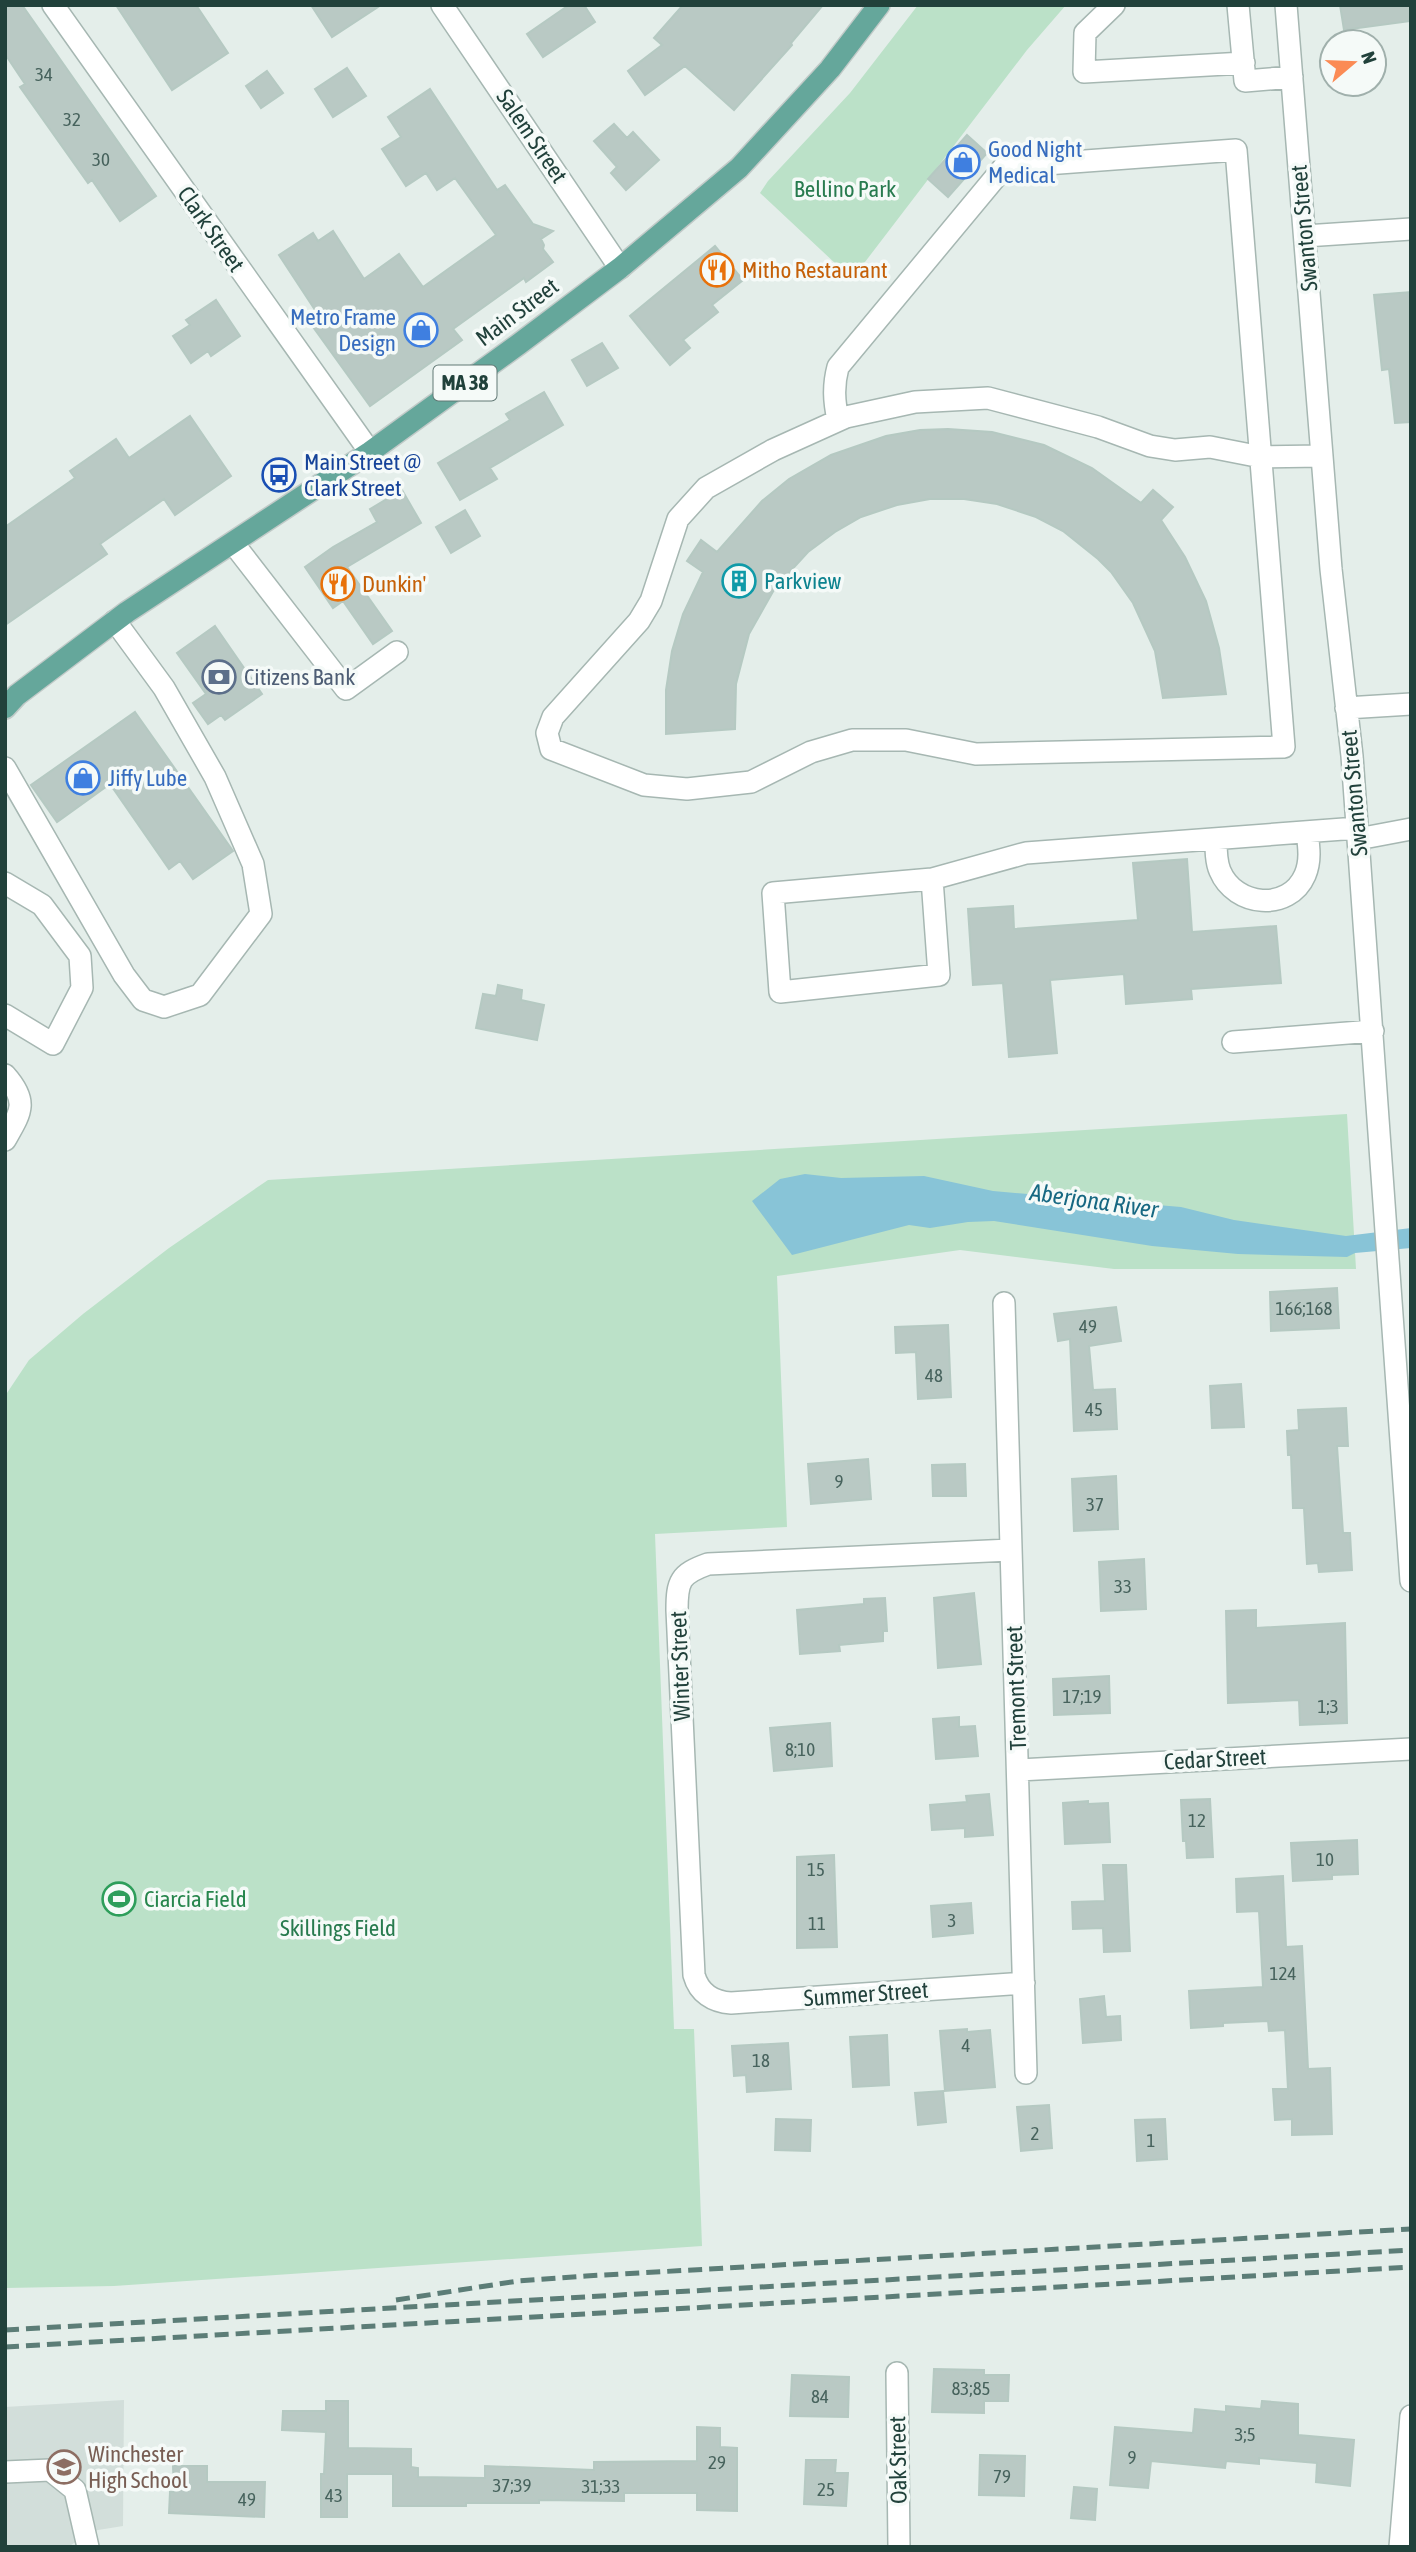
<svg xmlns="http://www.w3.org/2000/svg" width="1416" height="2552" font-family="'Asap Condensed',sans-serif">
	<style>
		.built { fill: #d2deda }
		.green { fill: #bbe1c8 }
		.water { fill: #88c4d7 }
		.building { fill: #b9c9c4; stroke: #b5c9c2; stroke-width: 2 }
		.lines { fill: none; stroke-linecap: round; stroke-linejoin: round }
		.minor-casing { stroke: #a6b7b2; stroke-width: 24 }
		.major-casing { stroke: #c1cac8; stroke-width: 24 }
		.minor { stroke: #fff; stroke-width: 21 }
		.major { stroke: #65a79b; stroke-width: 21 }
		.rail { stroke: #5c7d77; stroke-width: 5; stroke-dasharray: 14 7; stroke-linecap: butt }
		.labels { text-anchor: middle; stroke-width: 7; stroke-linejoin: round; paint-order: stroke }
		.number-label { font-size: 19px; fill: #47635d }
		.shield { fill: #f5faf8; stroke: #617874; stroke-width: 2 }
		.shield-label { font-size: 21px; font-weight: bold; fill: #21413b }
		.street-label { font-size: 23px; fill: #21413b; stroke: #f5faf8 }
		.shop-label { font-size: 23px; fill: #366cbe; stroke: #f5faf8; text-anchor: start }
		.park-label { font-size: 23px; fill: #287b4f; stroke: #f5faf8 }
		.food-label { font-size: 23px; fill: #c56008; stroke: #f5faf8; text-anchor: start }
		.transit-label { font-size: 23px; fill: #164399; stroke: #f5faf8; text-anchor: start }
		.culture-label { font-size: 23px; fill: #0d838f; stroke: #f5faf8; text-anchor: start }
		.service-label { font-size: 23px; fill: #4e5e75; stroke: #f5faf8; text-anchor: start }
		.leisure-label { font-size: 23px; fill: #27864d; stroke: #f5faf8; text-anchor: start }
		.education-label { font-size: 23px; fill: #785e54; stroke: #f5faf8; text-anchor: start }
		.water-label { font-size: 24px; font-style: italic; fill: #176882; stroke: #f5faf8 }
	</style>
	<rect width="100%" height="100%" fill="#e4eeea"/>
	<!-- built -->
	<path class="built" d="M124 2400 123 2526 92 2531 68 2547H5V2407Z"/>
	<!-- green -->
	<path class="green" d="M918 5H1066L1027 50 852 279 760 193 768 181 850 93Z
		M1347 1114 1356 1269H1114L960 1250 777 1276 787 1527 655 1534 674 2029H694L702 2246 114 2286 5 2288V1396L29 1360 83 1314 169 1248 268 1180Z"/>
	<!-- water -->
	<path class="water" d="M805 1174 841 1178 924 1176 993 1191 1181 1207 1234 1220 1346 1236 1411 1228V1248L1355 1253 1347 1257 1238 1254 1152 1246 994 1221 968 1222 930 1228 909 1225 792 1255 752 1201 780 1179Z"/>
	<!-- building -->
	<path class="building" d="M5 5H22L156 196 120 221 92 180 88 183 20 87 25 84 5 54Z
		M116 5H196L228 53 172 90Z
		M311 5H381L332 37Z
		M569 5H584L595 22 543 57 527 34Z
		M683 5H823L791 43 792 45 734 110 685 66 645 95 628 71 662 45 654 38Z
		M1340 5H1411V21L1344 30Z
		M347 68 366 96 333 117 315 89Z
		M267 71 283 93 261 108 246 86Z
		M430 89 497 190 505 185 533 224 553 231 541 239 544 245 543 249 553 262 526 282 524 278 453 329 462 340 370 406 308 320 317 313 279 255 313 233 318 241 333 231 364 279 399 254 423 287 496 235 455 178 437 190 426 173 406 186 382 149 401 137 388 117Z
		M614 124 627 138 633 132 659 160 626 190 611 173 617 167 594 141Z
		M967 135 987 153 948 197 928 179Z
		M715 246 743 280 712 305 718 312 683 340 690 348 670 365 630 316Z
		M1411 292V422L1395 423 1389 369 1382 370 1374 295Z
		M216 300 240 336 211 356 208 351 191 363 173 336 190 325 186 320Z
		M602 343 618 368 587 386 572 360Z
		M544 392 563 425 490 468 497 479 460 500 438 463 510 420 506 414Z
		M190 416 231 476 175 515 164 499 100 544 107 554 5 625V527L75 478 70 471 116 439 129 458Z
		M948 429 992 432 1044 445 1092 468 1141 503 1153 490 1173 507 1161 520 1185 557 1206 601 1219 648 1226 694 1163 698 1155 651 1133 603 1111 572 1098 559 1063 531 1036 517 997 504 964 499H930L897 505 861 517 835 532 808 552 775 588 749 634 736 684 735 729 666 734V690L672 651 683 614 703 572 687 561 701 540 717 552 762 501 789 479 831 455 886 436 920 430Z
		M402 490 421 523 347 567 392 631 373 644 343 601 333 608 305 567 333 547 377 522 370 509Z
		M465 510 480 536 451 553 436 527Z
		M215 626 262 694 225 720 221 715 208 724 193 703 206 694 177 653Z
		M135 712 233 851 193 879 180 861 169 869 110 784 57 822 31 785Z
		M1187 859 1192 932 1276 926 1281 983 1191 989 1192 999 1126 1004 1124 974 1050 980 1057 1053 1009 1057 1003 983 973 985 968 909 1013 906 1014 929 1138 920 1133 863Z
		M498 985 522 990 521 1000 544 1005 537 1040 476 1028 483 994 496 996Z
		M1337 1288 1339 1328 1271 1331 1270 1292Z
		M1116 1307 1121 1341 1089 1346 1093 1390 1115 1389 1117 1429 1074 1431 1070 1339 1058 1341 1054 1314Z
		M948 1325 951 1397 918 1399 916 1352 896 1353 895 1327Z
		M1241 1384 1244 1427 1212 1428 1210 1386Z
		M1346 1408 1348 1446H1337L1343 1533H1350L1352 1570 1319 1572 1318 1563 1307 1564 1304 1508H1293L1291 1455H1288L1287 1431 1299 1430 1298 1410Z
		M868 1459 871 1499 811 1504 808 1464Z
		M965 1464 966 1496H933L932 1465Z
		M1116 1476 1118 1529 1074 1531 1072 1479Z
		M1144 1559 1146 1609 1101 1611 1099 1562Z
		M974 1593 981 1664 938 1668 934 1598Z
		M885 1598 887 1631H883V1641L839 1645 840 1651 800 1654 797 1610 864 1604V1599Z
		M1256 1610V1628L1345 1623 1347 1723 1300 1725 1299 1700 1228 1703 1226 1611Z
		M1109 1676 1110 1713 1054 1715 1053 1679Z
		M959 1717V1727L975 1726 978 1756 936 1759 933 1719Z
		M830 1723 832 1766 774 1771 770 1728Z
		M989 1794 993 1835 965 1837V1828L932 1830 930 1805 967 1802 966 1796Z
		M1210 1799 1213 1857 1187 1858 1186 1841H1183L1181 1800Z
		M1088 1801V1804L1108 1803 1110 1842 1065 1844 1063 1803Z
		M1357 1840 1358 1874 1332 1875V1879L1293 1881 1291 1843Z
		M834 1855 837 1947 797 1948V1857Z
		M1103 1865H1126L1130 1951 1104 1952 1103 1928 1073 1929 1072 1902 1105 1901Z
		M1283 1876 1286 1947 1302 1946 1308 2069 1330 2068 1332 2134 1292 2135V2119L1275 2120 1273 2089H1288L1285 2030 1269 2031 1268 2021 1223 2023V2026L1191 2028 1189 1991 1263 1987 1259 1911 1237 1912 1236 1879Z
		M971 1903 973 1933 933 1937 931 1906Z
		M1104 1996 1106 2017 1120 2016 1121 2040 1083 2043 1080 1999Z
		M967 2029V2032L990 2030 995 2087 945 2091 940 2031Z
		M887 2035 889 2085 853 2087 850 2037Z
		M788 2043 791 2089 747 2092 746 2075 734 2076 732 2046Z
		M943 2091 946 2122 918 2125 915 2093Z
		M1049 2105 1052 2148 1021 2151 1017 2107Z
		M776 2119 811 2120 810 2151 775 2150Z
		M1165 2119 1167 2159 1137 2161 1135 2120Z
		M934 2369 984 2370V2375H1009L1008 2401H984V2413L932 2412Z
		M792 2375 849 2377 848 2417 790 2416Z
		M326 2401H348V2448L411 2449V2467L418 2468V2477L485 2478V2466L594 2470V2462L697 2461V2427L720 2428V2447L737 2448V2511L697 2510V2493H624V2501L539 2500V2503H466V2506H393V2474H347V2517H321V2474H324L326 2432 282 2430 283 2411H326Z
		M1262 2401 1298 2404V2435L1354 2440 1350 2486 1316 2482 1317 2463 1259 2458V2464L1226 2461 1225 2468 1151 2461 1148 2488 1110 2485 1115 2427 1193 2433 1195 2409 1226 2412V2406L1261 2409Z
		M980 2455 1025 2456 1024 2496 979 2495Z
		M806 2460H836L835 2473H848L846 2506 804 2504Z
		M173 2466H207V2482H265L264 2517 169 2513 170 2492H174Z
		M1074 2487 1097 2489 1095 2520 1071 2518Z"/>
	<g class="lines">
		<defs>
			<path id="minor" d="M53 5 370 452
				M442 5 620 268
				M1114 5 1085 33 1084 72 1244 63
				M1238 5 1245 81 1292 77
				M1286 5 1331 569 1352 756 1358 839 1411 1581
				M1305 236 1411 229
				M838 420C834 401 833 386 838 367L1004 167 1236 150 1284 747 976 754 906 740H852L811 752 751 782 687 789 644 785 551 749 547 733 553 717 639 621 651 601 678 519 706 488 773 450 846 417 915 402 988 398 1098 427 1150 446 1175 450 1210 447 1261 457 1322 456
				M233 543 346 689 397 652
				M1346 708 1411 704
				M5 768 124 975 143 1000 164 1007 200 995 261 914 253 864 215 777 164 688 115 621
				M1216 839C1216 850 1216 862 1220 871 1235 907 1289 912 1305 875 1311 861 1309 847 1307 832
				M1358 839 1411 829
				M932 879 939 975 780 992 773 893 932 879 1026 853 1357 828
				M5 883 42 905 80 956 82 988 53 1044 5 1015
				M1233 1042 1373 1031
				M5 1075C29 1102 21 1112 5 1140
				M1004 1303 1026 2073
				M1010 1550 708 1564C680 1574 677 1581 677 1610L694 1975C699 1993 713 2002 731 2003L1024 1983
				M1019 1770 1411 1749
				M897 2373 899 2547
				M5 2472 50 2470 75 2490 88 2547
				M1400 2547 1411 2416"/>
			<path id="major" d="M5 708 17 695 127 612 370 452 519 344 620 268 739 168 830 69 879 5"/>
		</defs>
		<!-- minor casing -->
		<use href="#minor" class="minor-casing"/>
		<!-- major casing -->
		<use href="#major" class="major-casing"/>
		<!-- minor -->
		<use href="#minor" class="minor"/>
		<!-- major -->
		<use href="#major" class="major"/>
		<!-- rail -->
		<path class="rail" d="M396 2300 518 2281 586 2276 1411 2229
			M5 2330 1411 2250
			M5 2347 1411 2267"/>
	</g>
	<!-- icons -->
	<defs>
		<symbol id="shop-ring" viewBox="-11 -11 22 22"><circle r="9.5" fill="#f5faf8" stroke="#3f7fe0" stroke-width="1.5"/><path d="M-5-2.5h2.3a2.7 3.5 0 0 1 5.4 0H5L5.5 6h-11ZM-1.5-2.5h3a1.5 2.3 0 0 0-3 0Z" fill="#3f7fe0"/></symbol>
		<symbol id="restaurant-ring" viewBox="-11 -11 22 22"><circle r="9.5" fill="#f5faf8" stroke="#e8710a" stroke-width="1.5"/><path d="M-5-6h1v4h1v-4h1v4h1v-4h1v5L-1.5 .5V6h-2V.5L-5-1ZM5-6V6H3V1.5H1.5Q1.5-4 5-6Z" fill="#e8710a"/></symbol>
		<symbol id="bus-ring" viewBox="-11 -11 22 22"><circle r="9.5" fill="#f5faf8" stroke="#1a4fb4" stroke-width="1.5"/><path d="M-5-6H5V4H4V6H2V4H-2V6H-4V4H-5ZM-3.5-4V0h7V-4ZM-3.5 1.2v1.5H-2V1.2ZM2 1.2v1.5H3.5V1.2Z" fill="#1a4fb4"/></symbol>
		<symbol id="building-ring" viewBox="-11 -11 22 22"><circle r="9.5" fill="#f5faf8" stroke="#0f9aa8" stroke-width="1.5"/><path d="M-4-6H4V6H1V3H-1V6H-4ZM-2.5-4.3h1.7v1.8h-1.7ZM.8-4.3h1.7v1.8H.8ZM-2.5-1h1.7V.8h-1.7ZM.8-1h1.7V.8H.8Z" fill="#0f9aa8"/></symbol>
		<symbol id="bank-ring" viewBox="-11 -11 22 22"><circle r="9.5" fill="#f5faf8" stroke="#5c6f8a" stroke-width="1.5"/><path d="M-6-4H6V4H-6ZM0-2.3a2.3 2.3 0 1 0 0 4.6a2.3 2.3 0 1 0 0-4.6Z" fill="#5c6f8a"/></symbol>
		<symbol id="stadium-ring" viewBox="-11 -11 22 22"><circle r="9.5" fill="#f5faf8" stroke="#2e9e5b" stroke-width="1.5"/><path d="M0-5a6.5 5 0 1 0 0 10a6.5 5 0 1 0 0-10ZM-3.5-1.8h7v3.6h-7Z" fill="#2e9e5b"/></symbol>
		<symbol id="school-ring" viewBox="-11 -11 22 22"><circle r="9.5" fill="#f5faf8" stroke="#8d6e63" stroke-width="1.5"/><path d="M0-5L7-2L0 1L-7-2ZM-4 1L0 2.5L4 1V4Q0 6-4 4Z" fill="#8d6e63"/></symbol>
	</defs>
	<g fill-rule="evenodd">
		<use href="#shop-ring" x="944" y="143" width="38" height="38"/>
		<use href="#restaurant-ring" x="698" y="251" width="38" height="38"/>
		<use href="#shop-ring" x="402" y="311" width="38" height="38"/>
		<use href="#bus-ring" x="260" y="456" width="38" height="38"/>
		<use href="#building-ring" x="720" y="562" width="38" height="38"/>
		<use href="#restaurant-ring" x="319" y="565" width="38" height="38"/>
		<use href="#bank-ring" x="200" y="658" width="38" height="38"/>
		<use href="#shop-ring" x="64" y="759" width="38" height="38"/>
		<use href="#stadium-ring" x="100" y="1880" width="38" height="38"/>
		<use href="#school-ring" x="45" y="2448" width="38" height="38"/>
	</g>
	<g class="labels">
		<!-- number labels -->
		<g class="number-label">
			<text x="44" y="81">34</text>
			<text x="72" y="126">32</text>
			<text x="101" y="166">30</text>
			<text x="1304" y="1315">166;168</text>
			<text x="1088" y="1333">49</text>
			<text x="934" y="1382">48</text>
			<text x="1094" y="1416">45</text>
			<text x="839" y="1488">9</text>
			<text x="1095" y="1511">37</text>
			<text x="1123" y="1593">33</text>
			<text x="1082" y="1703">17;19</text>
			<text x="1328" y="1713">1;3</text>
			<text x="800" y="1756">8;10</text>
			<text x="1197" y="1827">12</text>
			<text x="1325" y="1866">10</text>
			<text x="816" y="1876">15</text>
			<text x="952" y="1927">3</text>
			<text x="817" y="1930">11</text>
			<text x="1283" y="1980">124</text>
			<text x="966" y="2052">4</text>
			<text x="761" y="2067">18</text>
			<text x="1035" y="2140">2</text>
			<text x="1151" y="2147">1</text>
			<text x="971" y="2395">83;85</text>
			<text x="820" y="2403">84</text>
			<text x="1245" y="2441">3;5</text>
			<text x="1132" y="2464">9</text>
			<text x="717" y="2469">29</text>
			<text x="1002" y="2483">79</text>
			<text x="512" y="2492">37;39</text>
			<text x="601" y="2493">31;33</text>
			<text x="826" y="2496">25</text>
			<text x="334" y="2502">43</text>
			<text x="247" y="2506">49</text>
		</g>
		<!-- shield labels -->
		<rect class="shield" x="433.5" y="365.5" width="63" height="35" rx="5"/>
		<g class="shield-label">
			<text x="465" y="390">MA 38</text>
		</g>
		<!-- street labels -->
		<g class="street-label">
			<text transform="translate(532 136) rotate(56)" y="8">Salem Street</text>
			<text transform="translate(1304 228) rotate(-95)" y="8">Swanton Street</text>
			<text transform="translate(211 229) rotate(55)" y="8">Clark Street</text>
			<text transform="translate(517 312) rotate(-37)" y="8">Main Street</text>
			<text transform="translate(1354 793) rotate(-95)" y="8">Swanton Street</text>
			<text transform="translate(680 1666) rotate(-92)" y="8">Winter Street</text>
			<text transform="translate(1016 1688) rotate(-92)" y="8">Tremont Street</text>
			<text transform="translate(1215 1759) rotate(-3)" y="8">Cedar Street</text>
			<text transform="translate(866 1994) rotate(-4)" y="8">Summer Street</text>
			<text transform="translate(898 2460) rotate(-91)" y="8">Oak Street</text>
		</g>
		<!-- shop labels -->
		<g class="shop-label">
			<text x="988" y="157">Good Night<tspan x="988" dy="26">Medical</tspan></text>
			<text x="396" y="325" text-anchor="end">Metro Frame<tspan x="396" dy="26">Design</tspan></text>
			<text x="108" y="786">Jiffy Lube</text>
		</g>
		<!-- park labels -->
		<g class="park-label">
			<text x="845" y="197">Bellino Park</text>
			<text x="338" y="1936">Skillings Field</text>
		</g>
		<!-- food labels -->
		<g class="food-label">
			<text x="742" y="278">Mitho Restaurant</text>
			<text x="362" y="592">Dunkin'</text>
		</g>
		<!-- transit labels -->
		<g class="transit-label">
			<text x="304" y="470">Main Street @<tspan x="304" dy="26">Clark Street</tspan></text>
		</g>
		<!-- culture labels -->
		<g class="culture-label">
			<text x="764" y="589">Parkview</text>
		</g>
		<!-- service labels -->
		<g class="service-label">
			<text x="244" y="685">Citizens Bank</text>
		</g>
		<!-- leisure labels -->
		<g class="leisure-label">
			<text x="144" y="1907">Ciarcia Field</text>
		</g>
		<!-- education labels -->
		<g class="education-label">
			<text x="88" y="2462">Winchester<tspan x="88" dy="26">High School</tspan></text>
		</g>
		<!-- water labels -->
		<g class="water-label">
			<text transform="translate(1094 1201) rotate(8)" y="8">Aberjona River</text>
		</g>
	</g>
	<!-- border -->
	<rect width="1416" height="2552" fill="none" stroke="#21413b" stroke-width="14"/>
	<!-- north arrow -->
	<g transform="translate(1353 63) rotate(71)"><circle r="33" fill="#f5faf8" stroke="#a0b0ac" stroke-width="2"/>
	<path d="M0-5L12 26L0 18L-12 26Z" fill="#fb8b55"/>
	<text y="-10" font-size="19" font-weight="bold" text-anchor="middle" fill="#21413b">N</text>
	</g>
</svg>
